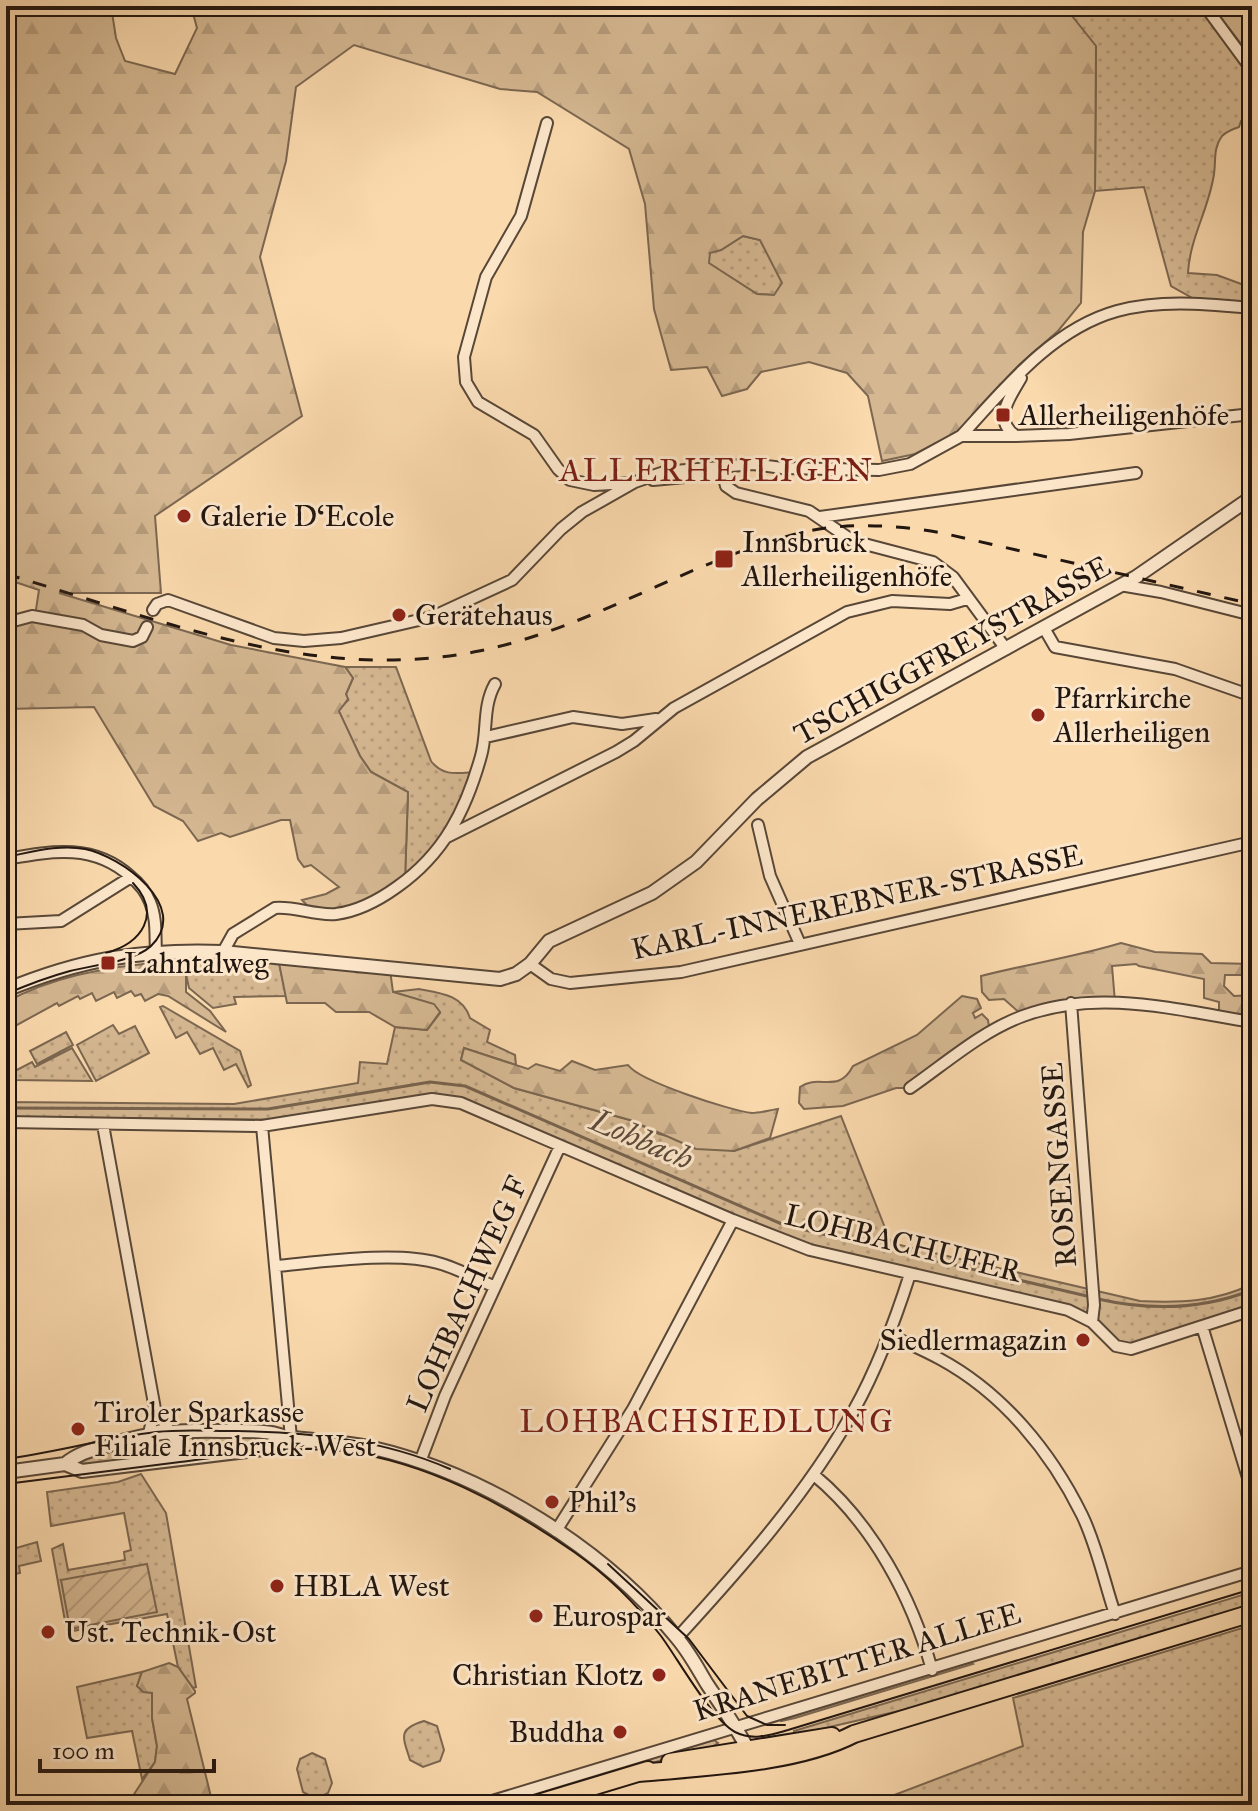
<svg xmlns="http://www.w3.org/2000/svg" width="1258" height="1811" font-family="'IM FELL Great Primer',serif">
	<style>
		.grass { fill: url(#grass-dots); stroke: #7c6751; stroke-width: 2 }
		.forest { fill: url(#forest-firs); stroke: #7c6751; stroke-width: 2; fill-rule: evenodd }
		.garden { fill: url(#garden-furrows); stroke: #7c6751; stroke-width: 2 }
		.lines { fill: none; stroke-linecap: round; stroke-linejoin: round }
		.stream { stroke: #78634e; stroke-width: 3 }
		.minor-casing { stroke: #584737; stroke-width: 14 }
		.tertiary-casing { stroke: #584737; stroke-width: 16 }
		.primary-casing { stroke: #221610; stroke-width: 20 }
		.minor { stroke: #fce6ca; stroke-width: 10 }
		.tertiary { stroke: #fce6ca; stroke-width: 12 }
		.primary { stroke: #fad9ad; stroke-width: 16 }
		.tram { stroke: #221610; stroke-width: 2 }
		.rail { stroke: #221610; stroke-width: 3; stroke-dasharray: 14 14; stroke-linecap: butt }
		.poi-dot { fill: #8f2418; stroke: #fce6ca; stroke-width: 3 }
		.labels { text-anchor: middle; stroke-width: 6; stroke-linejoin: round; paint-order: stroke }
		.poi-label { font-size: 30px; fill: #221610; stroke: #fce6ca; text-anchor: start }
		.street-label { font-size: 30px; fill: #221610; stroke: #fce6ca }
		.neighbourhood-label { font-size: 32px; letter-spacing: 2px; fill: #7a1f14; stroke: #fce6ca }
		.water-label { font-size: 32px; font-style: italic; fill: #5b4a3a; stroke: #fce6ca }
	</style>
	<defs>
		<pattern id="grass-dots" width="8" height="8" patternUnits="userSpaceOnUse" patternTransform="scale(2)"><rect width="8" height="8" fill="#d5b892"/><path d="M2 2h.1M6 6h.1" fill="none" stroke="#b79d7d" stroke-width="1.8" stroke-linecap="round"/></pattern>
		<pattern id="forest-firs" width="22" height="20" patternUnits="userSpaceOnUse" patternTransform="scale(2)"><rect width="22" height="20" fill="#d5b892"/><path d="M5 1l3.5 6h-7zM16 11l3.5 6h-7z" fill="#b79d7d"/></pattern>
		<pattern id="garden-furrows" width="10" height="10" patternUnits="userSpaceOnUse" patternTransform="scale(2)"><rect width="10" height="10" fill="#d5b892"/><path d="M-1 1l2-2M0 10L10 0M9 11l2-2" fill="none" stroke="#b79d7d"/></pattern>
	</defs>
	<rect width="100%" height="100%" fill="#fad9ad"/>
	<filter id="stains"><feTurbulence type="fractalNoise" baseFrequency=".0025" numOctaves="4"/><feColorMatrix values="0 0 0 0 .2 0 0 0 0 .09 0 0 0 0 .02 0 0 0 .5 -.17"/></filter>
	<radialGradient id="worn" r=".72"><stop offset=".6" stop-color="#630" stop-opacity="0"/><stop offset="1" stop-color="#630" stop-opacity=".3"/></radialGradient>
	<!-- grass -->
	<path class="grass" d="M1064 6H1202L1252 79V121H1241L1239 127C1233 129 1226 132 1222 136 1213 148 1216 161 1214 174 1209 209 1190 237 1188 273L1217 275 1252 288V303L1196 300 1171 286 1144 187 1095 191 1096 47Z
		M743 236 760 240 783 283 774 295 757 294 708 263 709 252 721 250Z
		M345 667H396L431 761C443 777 458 773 476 772L458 821 405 881 408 792 371 772 360 756 338 711 348 700 346 694 353 678Z
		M183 951 278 958 286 996 234 997 236 1004 213 1008 189 988 186 974 178 972 171 962 179 966 174 960Z
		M419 989C441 993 463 995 470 1018L490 1030 487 1042 515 1055 516 1065 464 1048 461 1060 514 1088 630 1120 659 1134 734 1151 841 1116 891 1243 1140 1301C1181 1303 1215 1302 1252 1284V1310L1131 1349 1116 1346 1068 1310 810 1250 447 1100 301 1120 6 1117V1102L234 1104 358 1083 360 1062 387 1064 395 1027 427 1030 440 1013 433 1004 393 992Z
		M163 1006 240 1051 251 1085 248 1087 236 1064 224 1070 213 1048 200 1054 187 1032 176 1038 160 1007Z
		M113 1025 119 1034 135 1026 149 1053 96 1081 77 1045Z
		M66 1032 73 1045 37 1064 30 1051Z
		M72 1048 92 1081 13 1080 10 1077 11 1073 32 1062 35 1067Z
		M192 1434 267 1435V1442L195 1453Z
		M130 1442 133 1461 77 1464 76 1459Z
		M141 1474 166 1513 196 1687 193 1688 178 1667 167 1614 67 1632 52 1549 63 1544 68 1570 125 1560 124 1552 131 1550 124 1513 51 1526 47 1492 118 1482Z
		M37 1542 41 1561 19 1566 20 1573 6 1576V1551Z
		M1252 1592V1606L916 1707 795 1735 794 1731Z
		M1252 1625V1805H868L1023 1746 1013 1698Z
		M970 1662 973 1664 795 1718 781 1721 780 1719Z
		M142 1672 137 1686 152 1693V1718L157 1746 155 1762 142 1779 132 1731 87 1738 77 1687Z
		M424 1721 437 1726 444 1750 440 1761 423 1767 410 1760C403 1737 397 1729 424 1721Z
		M714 1740 718 1743 709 1749 669 1758 512 1805H499Z
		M312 1753 325 1759 332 1783 328 1793 316 1799 303 1792 297 1769 300 1759Z"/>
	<!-- forest -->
	<path class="forest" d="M6 6H111L116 38 125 61 175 74 197 28 191 6H1064L1096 46 1095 191 1083 232 1081 303 1058 331 1019 365 958 432 915 454 882 461 868 396 847 373 809 362 761 372 747 389 722 396 707 367 671 370 654 309 645 204 629 149 537 92 500 89 354 45 296 87 286 161 260 257 302 416 155 516 161 593H59L231 645 345 667 353 678 346 694 348 699 339 711 360 756 371 772 408 792 405 881 360 908 315 914 302 900 326 894 339 887 311 865 304 867 298 859 290 820H281L230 837 221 833 198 841 183 821 154 806 94 707 6 709V623L35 616 39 590 6 579ZM743 236 760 240 782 283 774 295 757 294 709 263 710 253 721 250Z
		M1215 6H1252V58L1215 10Z
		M1121 943 1155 952 1202 954 1211 963 1252 964V975H1225L1224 986 1234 996 1252 995V1022L1219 1016V1002L1204 998V979L1139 966 1136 964 1112 966 1115 1002 1023 1016 1004 999 989 1000 982 992 981 976C1028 964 1075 957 1121 943Z
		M278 958 390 970 393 992 434 1004 440 1012 427 1030 395 1027 369 1012H336L325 1003H287Z
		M171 962 178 972 186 973V992L210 1011 226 1032 168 996 158 994 145 1001 141 994 135 996 131 991 117 998 114 992 96 1001 92 993 80 999 78 996 59 1006 57 1003 6 1031V1002C55 975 116 965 171 962Z
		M962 996 977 999 981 1008 973 1013 975 1018 982 1014 988 1020 990 1033 910 1088H896L843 1106 804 1109 799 1103 800 1087C819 1073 838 1095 853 1066L917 1035Z
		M464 1048 528 1069 536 1064 560 1071 572 1061 595 1070 628 1065C639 1081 731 1111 752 1113 760 1113 770 1110 778 1109L770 1138 734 1151 696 1149 630 1120 514 1088 461 1060Z
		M169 1663 178 1667 195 1691V1693L187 1699 213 1805H131L129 1802 155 1762 157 1746 152 1718V1693L143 1692 137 1686 142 1672Z"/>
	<!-- garden -->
	<path class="garden" d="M147 1564 157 1612 70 1629 61 1580Z"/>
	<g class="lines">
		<!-- stream -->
		<path class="stream" d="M6 1108 268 1109 430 1082 465 1086 784 1225 1091 1297
			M1098 1299C1151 1311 1201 1310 1252 1290"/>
		<defs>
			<path id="minor" d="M1205 6 1252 70
				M547 123 521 216 486 277 464 357 466 382 478 402 534 435 558 469 570 480 594 485 629 483
				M1021 378C1010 397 992 420 1016 436L1069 434 1252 414
				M961 436C1005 388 1052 329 1117 311 1161 299 1207 304 1252 308
				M723 474 726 486 736 493 809 511 853 541 933 562 953 577 1006 649
				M653 480 717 474
				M820 517 1136 473
				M1120 585 1161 592 1252 615
				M153 610 157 604 168 600 274 638 304 641 341 638 432 617 512 580 561 529 582 512 635 482 664 472 753 464 782 468 879 470 910 464 961 436H1016
				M6 623 32 616 83 625 101 635 133 641 142 637 147 627
				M1044 628 1055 647 1175 669 1252 696
				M486 737 573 717 622 724 656 719
				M758 825 770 876 800 944
				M447 837 616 752 634 741 674 708 847 612 892 601 950 604 967 599
				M6 859C52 851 94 843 131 877 140 884 146 892 150 902 157 918 155 936 156 952
				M6 924 61 921 131 877
				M223 952 233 934 275 908C295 906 315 916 336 914 359 911 379 900 397 887 444 854 466 810 481 756 488 732 482 707 495 684
				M530 964 551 979 570 983 681 972 1252 842
				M1071 1003 1094 1305 1092 1322
				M1251 1068 1252 1081
				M910 1088C946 1063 982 1031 1023 1016 1097 988 1177 1010 1252 1022
				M6 1122 262 1126 432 1099 461 1103 733 1220 810 1250 1068 1310 1092 1322 1116 1346 1131 1349 1252 1310
				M103 1125 155 1409 149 1433
				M262 1126 291 1438
				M276 1266C320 1262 396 1251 438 1263 457 1268 477 1279 495 1287
				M1202 1326 1252 1491
				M890 1335C907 1343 924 1350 940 1359 1003 1393 1051 1452 1082 1515 1097 1546 1104 1581 1115 1614
				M155 1409 169 1430
				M420 1462 445 1396 560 1146
				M814 1475C872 1523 912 1597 932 1670
				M556 1531 633 1409 733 1220
				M677 1638C741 1568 807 1494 854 1410 878 1367 895 1321 910 1274
				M479 1805 1252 1571"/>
			<path id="tertiary" d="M6 990C81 959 142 949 223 952L500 979 516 974 530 964 549 941 652 893 696 862 757 799 807 757 1136 577 1252 497
				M148 1446a15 15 0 1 1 30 0a15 15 0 1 1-30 0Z
				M65 1464C78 1453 92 1450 109 1445 149 1432 180 1430 222 1431 238 1431 255 1430 271 1433 279 1434 286 1438 294 1438 321 1441 347 1442 373 1448 485 1474 605 1549 677 1638 689 1652 698 1669 707 1684 723 1708 739 1731 752 1757
				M6 1472 65 1464 82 1471 271 1448 291 1438"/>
			<path id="primary" d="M670 1762 832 1736
				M638 1773C703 1767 796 1764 854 1734L1252 1613
				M532 1805 648 1770"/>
		</defs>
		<!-- minor casing -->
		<use href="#minor" class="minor-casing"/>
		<!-- tertiary casing -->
		<use href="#tertiary" class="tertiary-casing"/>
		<!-- primary casing -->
		<use href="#primary" class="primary-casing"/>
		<!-- minor -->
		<use href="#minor" class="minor"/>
		<!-- tertiary -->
		<use href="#tertiary" class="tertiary"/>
		<!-- primary -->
		<use href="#primary" class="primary"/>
		<!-- tram -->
		<path class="tram" d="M6 857C32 852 59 844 85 849 120 856 192 906 151 946 134 962 92 965 70 971 48 977 27 985 6 994
			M106 953C142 943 162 914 133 883
			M6 1459C56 1452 106 1438 156 1432 182 1429 209 1431 236 1431 310 1432 381 1439 450 1469
			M6 1484C64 1477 122 1469 180 1462 234 1455 289 1445 343 1451 427 1462 505 1504 574 1552 607 1575 637 1605 661 1636 678 1659 712 1720 735 1732 753 1741 770 1735 788 1730L1252 1589
			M608 1564 689 1639 747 1716 767 1725H785"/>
		<!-- rail -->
		<path class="rail" d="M6 574C162 620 314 684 479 651 593 628 691 559 804 532 848 522 897 525 942 533L1252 604"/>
	</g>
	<!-- markers -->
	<g class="poi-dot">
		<rect x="995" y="407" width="16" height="16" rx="4"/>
		<circle cx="184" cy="516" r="8"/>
		<rect x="714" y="549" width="20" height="20" rx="4"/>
		<circle cx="399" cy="615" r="8"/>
		<circle cx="1038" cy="715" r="8"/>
		<rect x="100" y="955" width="16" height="16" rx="4"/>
		<circle cx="1083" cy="1340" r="8"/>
		<circle cx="78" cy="1429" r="8"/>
		<circle cx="552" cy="1502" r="8"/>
		<circle cx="277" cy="1586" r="8"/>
		<circle cx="536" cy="1616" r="8"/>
		<circle cx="48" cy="1632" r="8"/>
		<circle cx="659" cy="1675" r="8"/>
		<circle cx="620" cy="1732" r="8"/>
	</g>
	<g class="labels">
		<!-- poi labels -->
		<g class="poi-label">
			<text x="1019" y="425">Allerheiligenhöfe</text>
			<text x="200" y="526">Galerie D‘Ecole</text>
			<text x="742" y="552">Innsbruck<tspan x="742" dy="34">Allerheiligenhöfe</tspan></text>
			<text x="415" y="625">Gerätehaus</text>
			<text x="1054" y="708">Pfarrkirche<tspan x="1054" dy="34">Allerheiligen</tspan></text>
			<text x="124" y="973">Lahntalweg</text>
			<text x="1067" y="1350" text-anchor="end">Siedlermagazin</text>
			<text x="94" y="1422">Tiroler Sparkasse<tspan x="94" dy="34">Filiale Innsbruck-West</tspan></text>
			<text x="568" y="1512">Phil's</text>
			<text x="293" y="1596">HBLA West</text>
			<text x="552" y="1626">Eurospar</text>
			<text x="64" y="1642">Ust. Technik-Ost</text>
			<text x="643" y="1685" text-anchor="end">Christian Klotz</text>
			<text x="604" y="1742" text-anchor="end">Buddha</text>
		</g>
		<!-- street labels -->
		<g class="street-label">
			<text transform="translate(952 650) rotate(-29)" y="10">TSCHIGGFREYSTRASSE</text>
			<text transform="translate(857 902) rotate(-12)" y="10">KARL-INNEREBNER-STRASSE</text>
			<text transform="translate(1059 1165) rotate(-94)" y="10">ROSENGASSE</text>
			<text transform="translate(903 1243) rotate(14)" y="10">LOHBACHUFER</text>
			<text transform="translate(467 1294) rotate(-66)" y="10">LOHBACHWEG F</text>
			<text transform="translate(857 1662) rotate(-17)" y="10">KRANEBITTER ALLEE</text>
		</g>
		<!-- neighbourhood labels -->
		<g class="neighbourhood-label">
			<text x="717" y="481">ALLERHEILIGEN</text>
			<text x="707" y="1432">LOHBACHSIEDLUNG</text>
		</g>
		<!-- water labels -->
		<g class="water-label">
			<text transform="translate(642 1139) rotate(23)" y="11">Lohbach</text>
		</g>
	</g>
	<!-- margin -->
	<rect width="1258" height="1811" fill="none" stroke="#fad9ad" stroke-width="32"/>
	<rect x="8" y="8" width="1242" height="1795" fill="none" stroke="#221610" stroke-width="4"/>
	<rect x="16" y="16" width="1226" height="1779" fill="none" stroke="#221610" stroke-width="2"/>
	<!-- scale -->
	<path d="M40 1759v12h174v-12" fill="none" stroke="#221610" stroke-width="4"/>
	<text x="52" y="1759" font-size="24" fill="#221610" stroke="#fce6ca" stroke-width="6" paint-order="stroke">100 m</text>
	<rect width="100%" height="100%" filter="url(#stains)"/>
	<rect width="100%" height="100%" fill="url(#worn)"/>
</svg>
